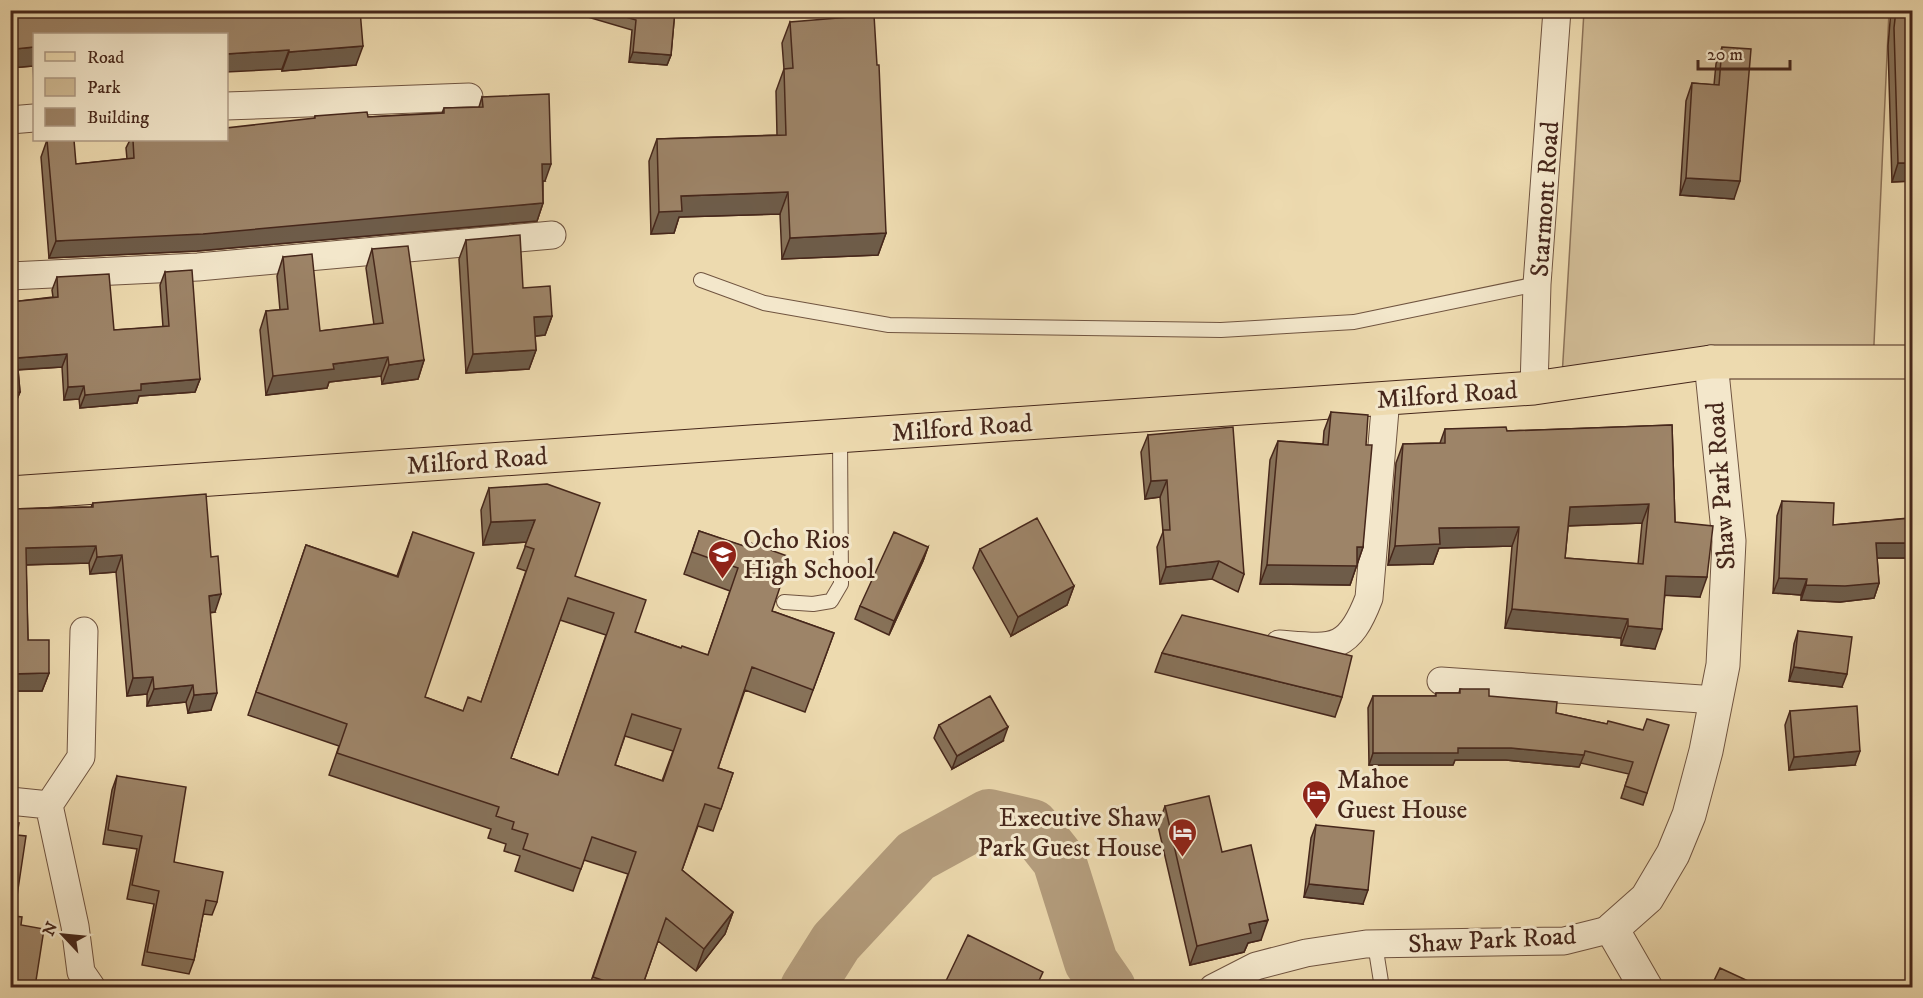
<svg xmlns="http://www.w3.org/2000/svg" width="1923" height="998" font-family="'IM FELL DW Pica',serif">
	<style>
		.green { fill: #d1bc96; stroke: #8c7258; stroke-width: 1.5 }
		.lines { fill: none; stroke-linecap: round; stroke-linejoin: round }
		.river { stroke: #b49d7d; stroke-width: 54 }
		.service-casing { stroke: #705440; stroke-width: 16 }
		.minor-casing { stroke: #705440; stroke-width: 29 }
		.tertiary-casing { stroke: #705440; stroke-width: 35 }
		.primary-casing { stroke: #46271b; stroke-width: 35 }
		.service { stroke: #f3e7cb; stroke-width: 14 }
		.minor { stroke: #f3e7cb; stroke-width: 27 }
		.tertiary { stroke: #f3e7cb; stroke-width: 33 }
		.primary { stroke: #eddaaf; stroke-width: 33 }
		.wall { fill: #877259; stroke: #46271b; stroke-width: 1.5; fill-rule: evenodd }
		.shaded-wall { fill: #6e5c49; stroke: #46271b; stroke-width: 1.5 }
		.building { fill: #9d8468; stroke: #46271b; stroke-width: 1.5; fill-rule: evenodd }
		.labels { text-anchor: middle; stroke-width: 6; stroke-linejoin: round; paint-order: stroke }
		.street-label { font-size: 26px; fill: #46271b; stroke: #f3e7cb }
		.poi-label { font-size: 26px; fill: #46271b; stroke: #f3e7cb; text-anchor: start }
	</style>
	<rect width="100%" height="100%" fill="#eddaaf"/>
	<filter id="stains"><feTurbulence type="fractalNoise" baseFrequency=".00333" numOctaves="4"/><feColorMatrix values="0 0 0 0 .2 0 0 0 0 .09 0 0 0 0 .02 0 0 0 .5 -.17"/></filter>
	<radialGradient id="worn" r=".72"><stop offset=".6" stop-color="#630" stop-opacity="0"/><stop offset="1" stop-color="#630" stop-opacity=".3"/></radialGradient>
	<!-- green -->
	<path class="green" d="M1584 11H1889L1873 366 1562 377Z"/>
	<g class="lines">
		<!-- river -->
		<path class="river" d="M807 988 836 942 916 856 989 816 1032 826 1059 860 1091 962 1109 988"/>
		<defs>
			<path id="service" d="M701 280 764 303 889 325 1221 330 1354 322 1537 284
				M784 602 813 604 831 601 841 584 840 436
				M1375 944 1382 988"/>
			<path id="minor" d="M226 106 469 97
				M10 120 34 118
				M10 276 198 267 552 235
				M1534 388 1537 284 1557 10
				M1279 644C1332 648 1348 653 1369 598L1386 398
				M1441 681 1716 700
				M10 801 49 805
				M49 805 75 926 81 972 92 988
				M49 805 81 757 84 631
				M1213 988 1256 966 1306 953 1366 944 1564 941 1612 929"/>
			<path id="tertiary" d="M1646 988 1612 929 1647 898 1673 854 1689 815 1706 751 1723 665 1729 541 1711 362"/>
			<path id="primary" d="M10 493 1534 388 1711 362H1912"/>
		</defs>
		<!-- service casing -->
		<use href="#service" class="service-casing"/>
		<!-- minor casing -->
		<use href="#minor" class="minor-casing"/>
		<!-- tertiary casing -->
		<use href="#tertiary" class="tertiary-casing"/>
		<!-- primary casing -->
		<use href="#primary" class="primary-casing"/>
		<!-- service -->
		<use href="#service" class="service"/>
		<!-- minor -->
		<use href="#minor" class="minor"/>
		<!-- tertiary -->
		<use href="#tertiary" class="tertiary"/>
		<!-- primary -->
		<use href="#primary" class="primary"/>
	</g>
	<!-- wall -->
	<path class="wall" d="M31 10H360L356 65 282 71V69L34 34V83L33 66 10 68V17L12 13 31 11Z
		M564 10H675L671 55 667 65 629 62 632 30Z
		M1891 10H1912V181L1892 182 1888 46Z
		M790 22 886 233 878 255 782 259 780 214 679 217 674 233 651 234 649 161 657 139 777 135 776 91 784 69 782 43Z
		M1722 47 1734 199 1680 195 1686 101 1692 83 1714 85 1716 64Z
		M482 97 545 181H543V203L537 221 197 251 49 258 41 157 47 140 76 164 127 159 126 148 130 140H226L314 119 315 116 368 117 442 113 444 108 479 107Z
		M466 240 523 288 552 316 545 335 535 336 536 350 529 369 466 373 459 259Z
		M372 249 424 360 418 379 382 384 381 376 329 382 327 388 266 395 260 330 266 311 280 310 277 276 283 257 320 331 374 325 366 268Z
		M165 272 200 379 195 392 139 396 137 403 80 408 79 399 64 400 62 367 18 370 20 392 15 404 10 405V296L11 302 53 297 52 290 57 277 114 330 163 327 160 285Z
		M1331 412 1366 445 1363 547 1350 585 1260 584 1270 460 1278 441 1323 444 1324 431Z
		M1672 425 1675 522 1700 597 1665 595 1655 649 1621 645V638L1505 628 1512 546 1439 548 1433 564 1388 565 1396 463 1403 444 1440 443 1445 429 1507 431ZM1642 523 1638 564 1565 558 1568 526Z
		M1148 435 1244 574 1238 592 1212 579 1160 584 1157 547 1163 532 1160 497 1145 499 1141 452Z
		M1912 449V558H1877L1879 583 1874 598 1840 602 1801 600V595L1773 593 1777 516 1782 501 1833 525 1909 518V460Z
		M489 488 575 576 635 632 681 648 708 655 730 591 684 574 699 531 746 547 772 611 834 633 805 712 745 690 718 768 733 773 713 831 698 826 682 870 733 912 725 934 696 971 658 941 642 987H589L628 874 584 860 573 891 515 871 520 856 504 851 506 844 488 838 491 829 329 775 339 746 248 715 306 545 397 576 413 532 425 697 463 711 481 702 526 571 517 568 527 542 483 545 481 510ZM560 620 606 635 558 775 511 758ZM625 736 673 751 662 781 615 765Z
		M93 503 215 612 210 613 211 710 188 713 186 702 147 706V694L127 696 116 572 90 574 89 563 26 565 28 640 49 673 42 691H10V509L91 507Z
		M928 547 923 561 889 635 855 619 860 606Z
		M980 549 1074 586 1067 605 1011 636 973 568Z
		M1798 631 1842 687 1789 681 1794 644Z
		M1162 653 1342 697 1335 717 1155 672Z
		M1460 689 1556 713 1607 724 1643 730 1647 793 1643 805 1621 798 1629 774 1581 763 1579 767 1506 760H1455L1453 765H1369L1368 708 1373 696H1435L1436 693H1459Z
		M1790 711 1855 765 1789 770 1785 725Z
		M939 725 1003 741 952 769 934 738Z
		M117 776 174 862 217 902 212 915 203 914 194 960 189 974 142 965 154 904 127 899 137 849 103 844 112 790Z
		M1165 806 1222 852 1261 940 1248 943 1244 952 1190 965 1158 826Z
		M1316 825 1363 904 1304 897 1311 838Z"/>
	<!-- shaded-wall -->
	<path class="shaded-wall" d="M363 46 356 65 282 71 289 52Z
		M34 47V61L33 66 10 68V62L15 49Z
		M289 50 282 69 226 72V54Z
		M633 52 671 55 667 65 629 62Z
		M1898 163H1912V181L1892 182Z
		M542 164H551L545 181H536Z
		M1686 178 1740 181 1734 199 1680 195Z
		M788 192 780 214 679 217 674 233 651 234 659 212 681 196Z
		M543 203 537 221 197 251 49 258 56 241Z
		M886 233 878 255 782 259 790 238Z
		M552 316 545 335 527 337 534 317Z
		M536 350 529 369 466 373 473 354Z
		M67 354 62 367 12 370 17 358Z
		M388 357 381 376 329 382 327 388 266 395 273 376 333 364Z
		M424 360 418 379 382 384 389 365Z
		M200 379 195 392 139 396 137 403 80 408 85 395 141 384Z
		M84 386 79 399 64 400 68 387Z
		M20 392 15 404 10 405V393Z
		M1167 480 1160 497 1145 499 1151 481Z
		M1649 504 1642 523 1563 526 1570 507Z
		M535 520 527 542 483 545 491 522Z
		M1519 527 1512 546 1439 548 1433 564 1388 565 1395 546 1439 528Z
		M1876 543H1912V558H1870Z
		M96 546 89 563 19 565 26 548Z
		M928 547 923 561 889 635 894 621Z
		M1357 547H1363L1350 585 1260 584 1267 565Z
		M122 555 116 572 90 574 97 557Z
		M1219 561 1212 579 1160 584 1166 567Z
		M1666 576 1707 577 1700 597 1659 595Z
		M1779 578 1807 579 1801 595 1773 593Z
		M1879 583 1874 598 1840 602 1801 600 1806 585Z
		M1074 586 1067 605 1011 636 1018 617Z
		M221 594 215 612 202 613 209 596Z
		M1512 609 1628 619 1621 638 1505 628Z
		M1628 626 1662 629 1655 649 1621 645Z
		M1794 667 1847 674 1842 687 1789 681Z
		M49 673 42 691H10V674Z
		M153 677 147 694 127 696 133 678Z
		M193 685 186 702 147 706 154 689Z
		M217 693 211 710 188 713 194 695Z
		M1008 727 1003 741 952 769 957 756Z
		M1458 748H1511L1584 755 1579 767 1506 760H1455L1453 765H1369L1373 753Z
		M1860 751 1855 765 1789 770 1794 757Z
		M1309 884 1368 890 1363 904 1304 897Z
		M733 912 725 934 696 971 704 949Z
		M1268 920 1261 940 1248 943 1244 952 1190 965 1197 946 1249 924Z"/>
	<!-- building -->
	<path class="building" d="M39 10H360L363 46 289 52V50L226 54V34H34V47L15 49 12 13Z
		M602 10H675L671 55 633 52 636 20Z
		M1896 10H1912V163H1898L1894 28Z
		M874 15 877 65H879L886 233 790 238 788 192 681 196 682 211 659 212 657 139 786 135 784 69 793 68 790 22Z
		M1722 47 1751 49 1740 181 1686 178 1692 83 1719 85Z
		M549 94 551 164H542L543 203 203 234 56 241 47 140H74L76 164 134 158 133 140H226V128L315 118V116L367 112 368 117 444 113V108L483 107 482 97Z
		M520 235 523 288 550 286 552 316 534 317 536 350 473 354 466 240Z
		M408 246 424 360 389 365 388 357 333 364 334 369 273 376 266 311 288 309 283 257 312 254 320 331 383 323 372 249Z
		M192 270 200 379 141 384V390L85 395 84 386 68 387 67 354 17 358 20 392 10 393V296L11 302 58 297 57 277 109 274 114 330 169 326 165 272Z
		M1331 412 1368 415 1366 445H1372L1363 547H1357V566L1267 565 1278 441 1328 445Z
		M1672 425 1675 522 1713 526 1707 577 1666 576 1662 629 1628 626V619L1512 609 1519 527 1439 528 1440 544 1395 546 1403 444 1445 443V429L1506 427 1507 431ZM1649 504 1643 564 1565 558 1570 507Z
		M1233 427 1244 574 1219 561 1166 567 1163 530H1170L1167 480 1151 481 1148 435Z
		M547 484 600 503 575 576 646 600 635 632 681 648 682 646 708 655 738 568 692 552 699 531 747 547 748 542 790 557 772 611 834 633 813 690 752 667 718 768 733 773 721 809 705 804 682 870 733 912 704 949 666 918 642 987H623L593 977 636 852 592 837 581 869 523 849 528 834 512 829 514 822 496 816 499 807 337 753 347 724 256 692 306 545 398 577 413 532 474 553 425 697 463 711 468 697 481 702 534 549 525 546 535 520 491 522 489 488ZM568 598 614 613 558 775 511 758ZM632 714 681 729 663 781 615 765Z
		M206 494 211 557 218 556 221 594 209 596 217 693 194 695 193 685 154 689 153 677 133 678 122 555 97 557 96 546 26 548 28 640H49V673L10 674V509L93 507V503Z
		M1782 501 1834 503 1833 525 1912 518V543H1876L1879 583 1845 586 1806 585 1807 579 1779 578Z
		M1037 518 1074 586 1018 617 980 549Z
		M894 532 928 547 894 621 860 606Z
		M1182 615 1352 656 1342 697 1162 653Z
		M1798 631 1852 637 1847 674 1794 667Z
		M1460 689H1489V696L1557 702 1556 713 1607 724 1608 721 1643 730 1647 719 1669 725 1647 793 1625 786 1633 762 1585 751 1584 755 1511 748H1458V753H1373V696H1436V693H1460Z
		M990 696 1008 727 957 756 939 725Z
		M1857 706 1860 751 1794 757 1790 711Z
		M117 776 186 787 174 862 223 872 217 902 206 900 194 960 147 952 159 891 132 885 142 836 108 830Z
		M1209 796 1222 852 1251 845 1268 920 1249 924 1251 933 1197 946 1165 806Z
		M10 822 19 823 17 835 26 836 14 916 22 917 21 925 44 929 35 987H37H10Z
		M1316 825 1374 831 1368 890 1309 884Z
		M968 935 1043 972 1036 987H949L944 985Z
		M1720 968 1759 986V987H1711Z"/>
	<!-- icons -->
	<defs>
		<symbol id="school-pin" viewBox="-11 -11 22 30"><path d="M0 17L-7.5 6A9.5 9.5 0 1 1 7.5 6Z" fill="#8f2418" stroke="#f3e7cb"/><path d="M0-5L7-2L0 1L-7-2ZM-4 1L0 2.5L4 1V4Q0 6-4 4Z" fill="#fff"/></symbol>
		<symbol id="hotel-pin" viewBox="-11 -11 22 30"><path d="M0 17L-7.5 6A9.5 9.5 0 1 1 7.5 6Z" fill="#8f2418" stroke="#f3e7cb"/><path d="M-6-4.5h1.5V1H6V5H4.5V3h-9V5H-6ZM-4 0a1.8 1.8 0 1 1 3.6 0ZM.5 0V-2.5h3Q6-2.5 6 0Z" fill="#fff"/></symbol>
	</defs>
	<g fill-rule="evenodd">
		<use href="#school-pin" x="706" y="538" width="33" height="45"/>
		<use href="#hotel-pin" x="1300" y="778" width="33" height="45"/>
		<use href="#hotel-pin" x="1166" y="816" width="33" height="45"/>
	</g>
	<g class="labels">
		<!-- street labels -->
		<g class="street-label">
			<text transform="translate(1544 199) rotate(-86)" y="9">Starmont Road</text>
			<text transform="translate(1447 394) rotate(-4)" y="9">Milford Road</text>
			<text transform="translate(962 427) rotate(-4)" y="9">Milford Road</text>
			<text transform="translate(477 460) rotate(-4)" y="9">Milford Road</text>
			<text transform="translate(1720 486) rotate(-94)" y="9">Shaw Park Road</text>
			<text transform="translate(1492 939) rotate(-3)" y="9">Shaw Park Road</text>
		</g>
		<!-- poi labels -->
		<g class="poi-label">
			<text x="743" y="548">Ocho Rios<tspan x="743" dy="30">High School</tspan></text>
			<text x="1337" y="788">Mahoe<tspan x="1337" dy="30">Guest House</tspan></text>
			<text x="1162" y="826" text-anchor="end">Executive Shaw<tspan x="1162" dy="30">Park Guest House</tspan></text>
		</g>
	</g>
	<!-- margin -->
	<rect width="1923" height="998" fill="none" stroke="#eddaaf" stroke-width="36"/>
	<rect x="12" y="12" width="1899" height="974" fill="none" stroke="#46271b" stroke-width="3"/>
	<rect x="18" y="18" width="1887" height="962" fill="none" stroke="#46271b" stroke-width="1.5"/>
	<!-- legend -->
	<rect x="33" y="33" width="195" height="108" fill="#f3e7cb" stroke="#ae9a85" stroke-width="1.5"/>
	<rect x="45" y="52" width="30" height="9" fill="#eddaaf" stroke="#ae9a85" stroke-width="1.5"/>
	<text x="87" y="63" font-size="18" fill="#46271b">Road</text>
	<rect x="45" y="78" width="30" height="18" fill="#d1bc96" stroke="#ae9a85" stroke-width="1.5"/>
	<text x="87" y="93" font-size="18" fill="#46271b">Park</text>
	<rect x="45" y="108" width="30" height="18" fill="#9d8468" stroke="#ae9a85" stroke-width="1.5"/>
	<text x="87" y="123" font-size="18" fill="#46271b">Building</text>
	<!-- north arrow -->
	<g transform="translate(63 935) rotate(296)" stroke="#f3e7cb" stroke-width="4.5" paint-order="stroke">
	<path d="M0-4.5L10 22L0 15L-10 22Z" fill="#46271b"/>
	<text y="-9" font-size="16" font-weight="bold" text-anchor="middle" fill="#46271b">N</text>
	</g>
	<!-- scale -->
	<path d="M1698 60v9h92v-9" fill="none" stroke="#46271b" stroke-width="3"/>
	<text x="1707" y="60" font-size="18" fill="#46271b" stroke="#f3e7cb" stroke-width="4.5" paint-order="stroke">20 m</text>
	<rect width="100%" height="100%" filter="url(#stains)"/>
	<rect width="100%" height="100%" fill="url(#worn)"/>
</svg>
